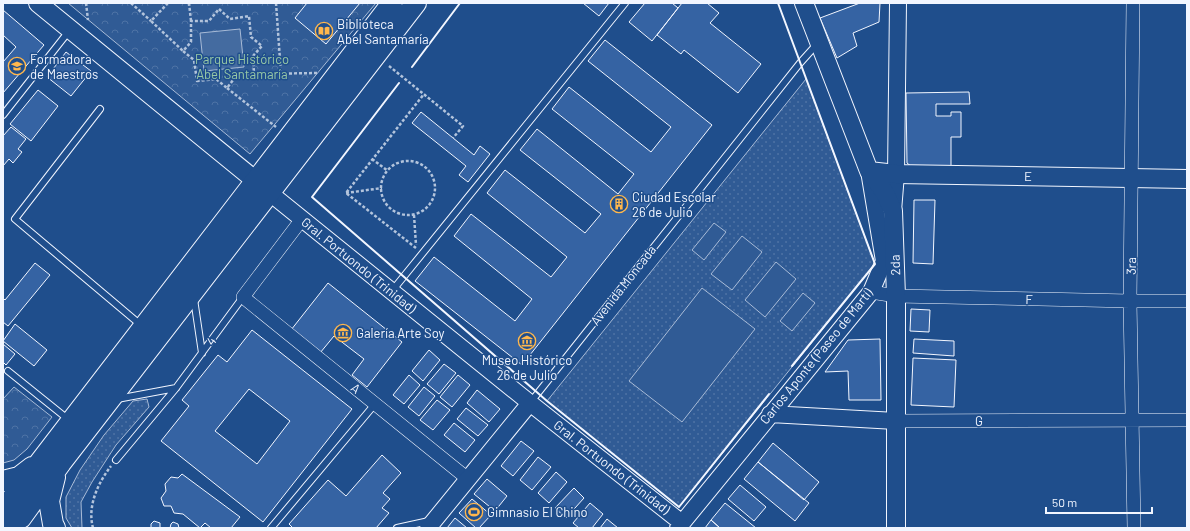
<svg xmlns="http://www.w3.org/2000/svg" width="1190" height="531" font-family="Barlow,sans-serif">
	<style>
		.grass { fill: url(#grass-dots); stroke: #a8bbd7 }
		.forest { fill: url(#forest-crowns); stroke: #a8bbd7 }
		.built { fill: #305b95; stroke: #a8bbd7 }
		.water { fill: #446ba0; stroke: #a8bbd7 }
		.building { fill: #3563a3; stroke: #f2f6ff; fill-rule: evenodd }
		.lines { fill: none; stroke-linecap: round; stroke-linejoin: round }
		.service-casing { stroke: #f2f6ff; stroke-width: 8 }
		.minor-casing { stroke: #f2f6ff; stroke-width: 14 }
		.tertiary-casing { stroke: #f2f6ff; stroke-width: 18 }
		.secondary-casing { stroke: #f2f6ff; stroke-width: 20 }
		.primary-casing { stroke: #f2f6ff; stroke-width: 22 }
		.path { stroke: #b3c4dc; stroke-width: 2.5; stroke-dasharray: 3 2; stroke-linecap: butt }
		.service { stroke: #1f4e8c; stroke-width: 6 }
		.minor { stroke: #1f4e8c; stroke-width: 13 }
		.tertiary { stroke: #1f4e8c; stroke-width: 16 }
		.secondary { stroke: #1f4e8c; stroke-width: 18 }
		.primary { stroke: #1f4e8c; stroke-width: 20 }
		.wall { stroke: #f2f6ff; stroke-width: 2 }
		.labels { text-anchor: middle; stroke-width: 3; stroke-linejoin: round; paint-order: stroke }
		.poi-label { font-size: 13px; fill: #f2f6ff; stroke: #1f4e8c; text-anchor: start }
		.park-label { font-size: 13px; fill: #97c8a6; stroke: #1f4e8c }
		.street-label { font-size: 13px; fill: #f2f6ff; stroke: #1f4e8c }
	</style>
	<defs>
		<pattern id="grass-dots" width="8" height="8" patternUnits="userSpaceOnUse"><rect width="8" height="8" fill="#305b95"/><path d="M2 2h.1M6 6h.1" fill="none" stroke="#4e73a5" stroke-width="1.8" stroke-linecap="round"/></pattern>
		<pattern id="forest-crowns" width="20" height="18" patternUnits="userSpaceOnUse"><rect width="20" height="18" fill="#305b95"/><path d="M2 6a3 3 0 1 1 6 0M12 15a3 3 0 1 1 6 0" fill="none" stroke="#4e73a5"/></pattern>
	</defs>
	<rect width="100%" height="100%" fill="#1f4e8c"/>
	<!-- grass -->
	<path class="grass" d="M806 79 875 264 679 507 547 401Z
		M147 399 149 407 116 445 92 482 81 502 82 528H72L66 518V497L80 470 104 435 133 401Z"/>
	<!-- forest -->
	<path class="forest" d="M68 3H376L250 154Z
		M14 387 52 417 27 449 14 460 3 463V399Z"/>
	<!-- built -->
	<path class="built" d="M714 223 726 232 704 260 692 250Z
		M742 236 762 252 732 290 711 274Z
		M776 262 796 279 765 317 745 300Z
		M702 288 755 329 682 422 629 381Z
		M803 293 815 303 792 331 780 321Z"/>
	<!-- water -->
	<path class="water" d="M240 29 244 67 204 71 200 33Z"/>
	<!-- building -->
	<path class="building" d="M307 3H360L326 44 295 18Z
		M583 3H609L599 16Z
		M645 3H672L678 8 652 41 629 22Z
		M682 3H707L719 13 710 23 761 64 738 93 684 50 681 54 657 35Z
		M860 3H880L879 22 853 33 857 46 837 58 820 18Z
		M3 10 44 45 3 93V62L16 47 3 35Z
		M605 40 712 125 522 365 415 281 434 257 515 321 532 299 454 236 471 214 551 277 567 257 487 193 505 170 585 233 601 214 520 150 537 129 618 194 634 174 552 109 569 87 651 152 671 127 588 61Z
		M66 52 91 71 71 96 47 77Z
		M38 90 58 106 31 141 10 124Z
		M969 92 970 104H936V116H951V112H961V137H951V167H912L907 163 906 93Z
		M421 112 474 155 480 146 490 154 468 182 459 175 466 166 412 123Z
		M11 127 26 139 18 149 22 152 13 163 9 159 3 166V136Z
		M914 200H935L933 264 913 263Z
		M35 263 50 275 8 326 3 322V298L5 300Z
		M328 283 402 342 367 387 352 375 364 359 334 336 320 353 291 330Z
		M911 309 930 310 929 332 910 331Z
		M15 324 47 350 34 366 3 341Z
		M252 330 352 409 263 522 161 441 189 406 182 400 218 355 227 362ZM249 389 290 421 257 464 215 431Z
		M880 339 881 400H849L848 371 825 372 848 340Z
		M914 339 954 341V356L913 353Z
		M3 344 15 354 6 365 3 362Z
		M429 350 440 360 423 381 412 371Z
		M913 358 956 360 954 407 911 405Z
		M444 364 456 373 439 394 427 384Z
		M409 375 420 385 404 404 393 395Z
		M458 375 470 385 452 407 440 397Z
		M424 387 435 396 419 416 408 407Z
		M477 390 500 409 489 422 467 403Z
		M437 400 450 410 433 430 420 420Z
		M466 408 488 425 478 436 457 419Z
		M454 423 475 440 465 452 444 435Z
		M521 441 534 451 513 476 501 466Z
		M773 443 819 482 804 500 758 462Z
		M382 455 401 473 383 493 390 499 382 508 389 513 376 528H293L289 524 328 480 346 496Z
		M538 457 551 467 532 490 520 480Z
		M758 462 809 503 795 521 744 479Z
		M556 472 567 482 549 503 538 493Z
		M182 474 240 517 231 528H211L205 523 200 528 183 514 174 513 171 506H164L161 498 166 491 165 484 171 477 178 478Z
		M487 479 507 496 495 511 474 494Z
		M740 485 766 507 754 521 728 499Z
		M574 488 584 498 566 518 555 508Z
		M472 499 491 515 479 528H476L459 513Z
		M590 503 603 514 592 528H579L573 523Z
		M725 503 756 528H720L711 520Z
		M455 518 467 528H447Z
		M607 519 618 528H600Z
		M711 520 720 528H705Z
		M154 521 160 523V528H151V524Z
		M173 522 178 524 179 528H170L171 524Z"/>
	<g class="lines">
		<defs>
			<path id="service" d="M100 109 15 219 142 326
				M3 115 69 31
				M392 291 625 3
				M194 299 202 353
				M8 371 69 420
				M117 399 176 388
				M530 403 800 63 818 43
				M116 460 176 388 243 297
				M271 528 375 404
				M397 528 429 521"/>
			<path id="minor" d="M1133 3 1130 301 1134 528
				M302 219 243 297 468 479
				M871 292 896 296 1130 301H1187
				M896 421 1187 420"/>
			<path id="tertiary" d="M260 185 530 403 682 523
				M893 211 896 174 898 3
				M770 414 896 421
				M428 528 530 403
				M678 528 871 292 884 261 869 171"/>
			<path id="secondary" d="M38 3 256 181
				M804 3 869 171 885 193 893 211 896 296V528
				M869 171 896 174 1187 179"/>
			<path id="primary" d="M3 481 19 477 32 467
				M3 510 392 3
				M3 526 11 524 21 518 61 463 416 3
				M55 528 53 524 49 501 55 477"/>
		</defs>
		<!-- service casing -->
		<use href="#service" class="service-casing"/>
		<!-- minor casing -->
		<use href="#minor" class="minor-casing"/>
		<!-- tertiary casing -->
		<use href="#tertiary" class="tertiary-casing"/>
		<!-- secondary casing -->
		<use href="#secondary" class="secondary-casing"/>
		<!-- primary casing -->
		<use href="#primary" class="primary-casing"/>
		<!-- path -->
		<path class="path" d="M86 3 88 20
			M131 3 151 21
			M168 3 151 21 183 51
			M189 3 191 21
			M276 3 281 74
			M219 9 230 19 249 16 251 37 262 46 253 56 254 74 237 75 227 88 216 79 197 81 194 60 183 51 191 42V21H209Z
			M389 66 463 126 453 138
			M254 74 318 73
			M227 88 276 127
			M372 159 388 171
			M381 188a27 27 0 1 1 54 0a27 27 0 1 1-54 0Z
			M346 193 382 188
			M414 215 416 245
			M416 248 346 193 424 94
			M93 528C87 506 98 483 111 466"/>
		<!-- service -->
		<use href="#service" class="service"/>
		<!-- minor -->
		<use href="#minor" class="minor"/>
		<!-- tertiary -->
		<use href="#tertiary" class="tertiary"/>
		<!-- secondary -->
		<use href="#secondary" class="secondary"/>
		<!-- primary -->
		<use href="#primary" class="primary"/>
		<!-- wall -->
		<path class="wall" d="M778 3 875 264 792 366
			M412 67 460 3
			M399 83 312 197 547 401 679 507 769 394"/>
	</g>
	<!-- icons -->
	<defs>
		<symbol id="library-ring" viewBox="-11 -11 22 22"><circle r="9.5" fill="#1f4e8c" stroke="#ffb74d" stroke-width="1.5"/><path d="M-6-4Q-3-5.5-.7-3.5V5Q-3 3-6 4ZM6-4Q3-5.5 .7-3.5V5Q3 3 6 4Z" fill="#ffb74d"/></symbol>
		<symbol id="university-ring" viewBox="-11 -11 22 22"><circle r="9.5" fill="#1f4e8c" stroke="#ffb74d" stroke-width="1.5"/><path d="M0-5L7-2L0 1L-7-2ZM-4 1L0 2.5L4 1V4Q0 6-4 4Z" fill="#ffb74d"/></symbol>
		<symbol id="building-ring" viewBox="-11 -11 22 22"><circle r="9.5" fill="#1f4e8c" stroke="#ffb74d" stroke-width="1.5"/><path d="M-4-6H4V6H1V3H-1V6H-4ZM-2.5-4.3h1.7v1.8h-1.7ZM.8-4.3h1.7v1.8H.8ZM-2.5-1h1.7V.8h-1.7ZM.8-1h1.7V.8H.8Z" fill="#ffb74d"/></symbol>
		<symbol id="museum-ring" viewBox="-11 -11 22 22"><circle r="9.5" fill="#1f4e8c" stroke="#ffb74d" stroke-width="1.5"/><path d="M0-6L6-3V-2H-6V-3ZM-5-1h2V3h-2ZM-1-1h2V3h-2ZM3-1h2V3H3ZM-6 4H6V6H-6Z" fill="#ffb74d"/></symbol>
		<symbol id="stadium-ring" viewBox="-11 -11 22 22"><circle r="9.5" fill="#1f4e8c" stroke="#ffb74d" stroke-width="1.5"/><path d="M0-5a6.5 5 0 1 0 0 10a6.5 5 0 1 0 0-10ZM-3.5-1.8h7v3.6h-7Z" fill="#ffb74d"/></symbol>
	</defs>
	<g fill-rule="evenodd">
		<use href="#library-ring" x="314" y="21" width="20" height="20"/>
		<use href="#university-ring" x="7" y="56" width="20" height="20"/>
		<use href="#building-ring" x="609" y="194" width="20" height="20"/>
		<use href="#museum-ring" x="333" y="323" width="20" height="20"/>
		<use href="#museum-ring" x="517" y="331" width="20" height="20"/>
		<use href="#stadium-ring" x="464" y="502" width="20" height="20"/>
	</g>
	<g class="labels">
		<!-- poi labels -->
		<g class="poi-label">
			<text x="337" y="29">Biblioteca<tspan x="337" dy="15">Abel Santamaría</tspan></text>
			<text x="30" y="64">Formadora<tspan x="30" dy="15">de Maestros</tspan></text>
			<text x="632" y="202">Ciudad Escolar<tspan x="632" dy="15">26 de Julio</tspan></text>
			<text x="356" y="338">Galería Arte Soy</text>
			<text x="527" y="365" text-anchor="middle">Museo Histórico<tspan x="527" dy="15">26 de Julio</tspan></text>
			<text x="487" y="517">Gimnasio El Chino</text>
		</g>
		<!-- park labels -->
		<g class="park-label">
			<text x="242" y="64">Parque Histórico<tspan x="242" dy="15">Abel Santamaría</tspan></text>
		</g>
		<!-- street labels -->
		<g class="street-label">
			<text transform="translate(1028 176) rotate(1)" y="5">E</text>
			<text transform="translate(359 265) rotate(39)" y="5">Gral. Portuondo (Trinidad)</text>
			<text transform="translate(895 265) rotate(-92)" y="5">2da</text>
			<text transform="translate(1131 266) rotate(-89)" y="5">3ra</text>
			<text transform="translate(623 285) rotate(-52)" y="5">Avenida Moncada</text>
			<text transform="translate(1029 299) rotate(1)" y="5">F</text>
			<text transform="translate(211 341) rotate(-53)" y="5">4</text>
			<text transform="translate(816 356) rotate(-51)" y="5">Carlos Aponte (Paseo de Martí)</text>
			<text transform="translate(356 388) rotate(39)" y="5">A</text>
			<text x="979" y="426">G</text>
			<text transform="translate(612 467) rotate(38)" y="5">Gral. Portuondo (Trinidad)</text>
		</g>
	</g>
	<!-- border -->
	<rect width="1190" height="531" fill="none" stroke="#f2f6ff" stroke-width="8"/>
	<!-- scale -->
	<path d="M1046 507v6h106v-6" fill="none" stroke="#f2f6ff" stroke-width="2"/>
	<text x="1052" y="507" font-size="12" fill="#f2f6ff" stroke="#1f4e8c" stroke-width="3" paint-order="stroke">50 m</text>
</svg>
